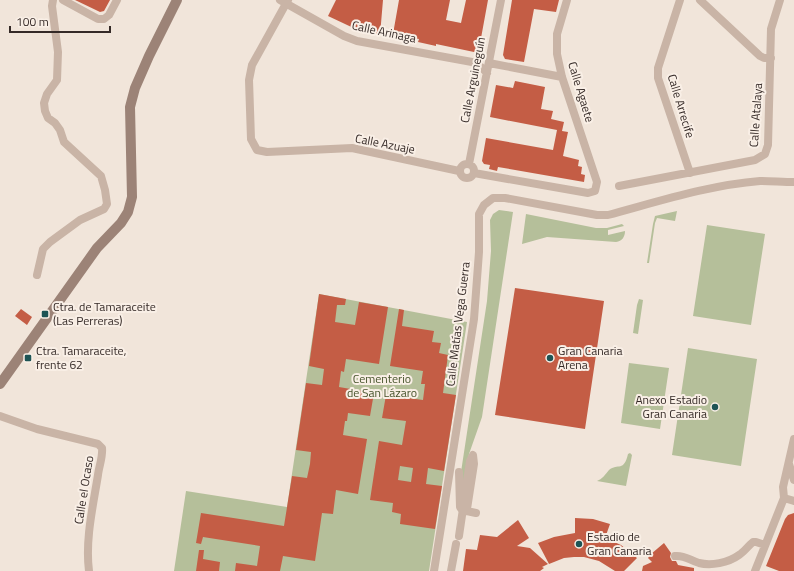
<svg xmlns="http://www.w3.org/2000/svg" width="794" height="571" font-family="'Titillium Web',sans-serif">
	<style>
		.green { fill: #b5bf9a }
		.building { fill: #c45d45; fill-rule: evenodd }
		.lines { fill: none; stroke-linecap: round; stroke-linejoin: round }
		.street { stroke: #c9b4a6; stroke-width: 8 }
		.secondary { stroke: #9c8377; stroke-width: 10 }
		.poi-dot { fill: #1d5455; stroke: #f9efe6; stroke-width: 1.5 }
		.labels { text-anchor: middle; stroke-width: 4; stroke-linejoin: round; paint-order: stroke }
		.street-label { font-size: 12px; fill: #352a27; stroke: #f9efe6 }
		.poi-label { font-size: 12px; fill: #352a27; stroke: #f9efe6; text-anchor: start }
		.park-label { font-size: 12px; fill: #46532b; stroke: #f9efe6 }
	</style>
	<rect width="100%" height="100%" fill="#f1e5da"/>
	<!-- green -->
	<path class="green" d="M499 210 513 212 482 417 469 454 463 496 461 472 487 301 491 251 490 220 493 214Z
		M677 211 675 221 657 218 655 223 649 263H647L653 224 655 216Z
		M526 214 596 228H607L622 224 624 226 608 230V235L625 231C625 237 622 241 616 242L547 237 522 244Z
		M707 225 765 234 751 325 693 316Z
		M319 294 467 322 429 571H174L186 491 287 507Z
		M639 299 643 300 638 334 633 333 637 305Z
		M688 348 757 359 741 466 672 455Z
		M629 363 669 368 660 429 621 423Z
		M630 453 632 455 626 486 597 481C602 479 605 475 609 470 618 463 624 472 628 454Z"/>
	<!-- building -->
	<path class="building" d="M75 0H110L104 11 100 12Z
		M336 0H383L380 35 362 32 328 16Z
		M399 0H450L446 20 461 23 466 0H488L479 49 474 52 436 44V46L418 42 419 39 393 34Z
		M512 0H559L556 12 534 9 524 62 505 59 503 55Z
		M515 81 545 87 541 109 553 111 551 119 564 122 562 131 568 132 563 156 579 160 578 166 582 167 581 174 585 175 584 182 498 167 497 171 489 169 490 165 484 164 482 161 486 138 553 150 557 130 490 117 496 85 513 88Z
		M515 288 604 301 585 429 495 415Z
		M319 294 346 299 345 305H337L335 322 355 325 359 302 388 307 379 364 346 359 344 372 341 371 339 387 374 393 370 416 348 413 347 421H345L343 435 367 439 358 494 336 490 333 514 322 513 315 561 283 556 280 571H235L236 563 257 566 260 546 203 537 201 544 196 543 201 513 284 526 292 476 307 478 310 464 311 452 296 450 306 383 322 385 324 369 309 366Z
		M21 309 32 317 27 325 15 316Z
		M399 309 404 310 402 326 434 331 432 342 441 343 439 353 448 355 443 393 456 395 444 471 428 468 426 484 442 486 435 529 400 524 401 514 392 512 393 503 370 500 379 441 402 445 406 421 382 418 386 395 423 400 425 384H421L423 371 390 366ZM400 466 413 468 411 482 398 480Z
		M794 513V571H779L766 566 785 519 788 515Z
		M575 518 593 519 610 524 605 538 621 545 637 558 624 571H615L599 561 584 557H574L564 558 549 564 538 543 554 537 575 533Z
		M518 520 529 538 517 546 530 548 548 564 542 567 544 568 540 571H463L466 549 477 550 480 535 497 537Z
		M664 543 671 553 670 557 672 561H676L678 565 694 568V571H642L643 566 652 562 648 558 651 554Z
		M199 550H204L203 559 220 562 219 571H196Z"/>
	<g class="lines">
		<!-- street -->
		<path class="street" d="M63 0 98 19H104L109 15 117 0
			M280 0 344 36 357 41 472 62 481 67 487 73
			M288 0 252 65 249 80 251 139 257 150 267 152 352 148 459 171
			M680 0 658 68V78L690 173
			M700 0 760 56 764 58H771
			M489 63 562 77
			M460 171a7 7 0 1 1 14 0a7 7 0 1 1-14 0Z
			M469 164 501 0
			M474 173 588 193 595 191 597 182 562 77 557 54V34L567 0
			M619 186 755 160 765 154 768 145 771 29 780 0
			M37 275 43 249 50 242 80 220 104 209 107 204 105 190 101 176 64 142 60 130 55 123 48 118 45 111 44 103 47 94 57 80 58 52 52 6 53 0
			M0 416 37 429 98 444 102 448C103 457 99 466 98 475 93 506 85 540 89 571
			M789 464 794 480
			M459 472 460 507 462 510 476 513
			M784 498 794 501
			M459 536 470 461 473 455 474 464 467 509
			M675 556C685 555 689 560 699 563 711 566 728 563 739 555 744 552 748 546 753 542H756L765 545
			M434 571 474 319 479 252V214L484 205 493 198H505L597 215H608C657 202 709 185 760 181 771 181 783 182 794 182
			M451 571 456 544
			M755 571 784 498 783 487 794 439"/>
		<!-- secondary -->
		<path class="secondary" d="M0 384 97 248 121 223 128 212 132 197 130 107 135 88 149 56 177 0"/>
	</g>
	<!-- markers -->
	<g class="poi-dot">
		<rect x="41" y="310" width="8" height="8" rx="2"/>
		<rect x="24" y="354" width="8" height="8" rx="2"/>
		<circle cx="550" cy="358" r="4"/>
		<circle cx="715" cy="407" r="4"/>
		<circle cx="579" cy="544" r="4"/>
	</g>
	<g class="labels">
		<!-- street labels -->
		<g class="street-label">
			<text transform="translate(384 32) rotate(12)" y="4">Calle Arinaga</text>
			<text transform="translate(473 80) rotate(-79)" y="4">Calle Arguineguín</text>
			<text transform="translate(581 92) rotate(73)" y="4">Calle Agaete</text>
			<text transform="translate(681 106) rotate(73)" y="4">Calle Arrecife</text>
			<text transform="translate(756 115) rotate(-86)" y="4">Calle Atalaya</text>
			<text transform="translate(385 144) rotate(11)" y="4">Calle Azuaje</text>
			<text transform="translate(458 324) rotate(-83)" y="4">Calle Matías Vega Guerra</text>
			<text transform="translate(84 490) rotate(-81)" y="4">Calle el Ocaso</text>
		</g>
		<!-- poi labels -->
		<g class="poi-label">
			<text x="53" y="311">Ctra. de Tamaraceite<tspan x="53" dy="14">(Las Perreras)</tspan></text>
			<text x="36" y="355">Ctra. Tamaraceite,<tspan x="36" dy="14">frente 62</tspan></text>
			<text x="558" y="355">Gran Canaria<tspan x="558" dy="14">Arena</tspan></text>
			<text x="707" y="404" text-anchor="end">Anexo Estadio<tspan x="707" dy="14">Gran Canaria</tspan></text>
			<text x="587" y="541">Estadio de<tspan x="587" dy="14">Gran Canaria</tspan></text>
		</g>
		<!-- park labels -->
		<g class="park-label">
			<text x="382" y="383">Cementerio<tspan x="382" dy="14">de San Lázaro</tspan></text>
		</g>
	</g>
	<!-- scale -->
	<path d="M10 26v6h100v-6" fill="none" stroke="#352a27" stroke-width="2"/>
	<text x="16" y="26" font-size="12" fill="#352a27" stroke="#f9efe6" stroke-width="3" paint-order="stroke">100 m</text>
</svg>
